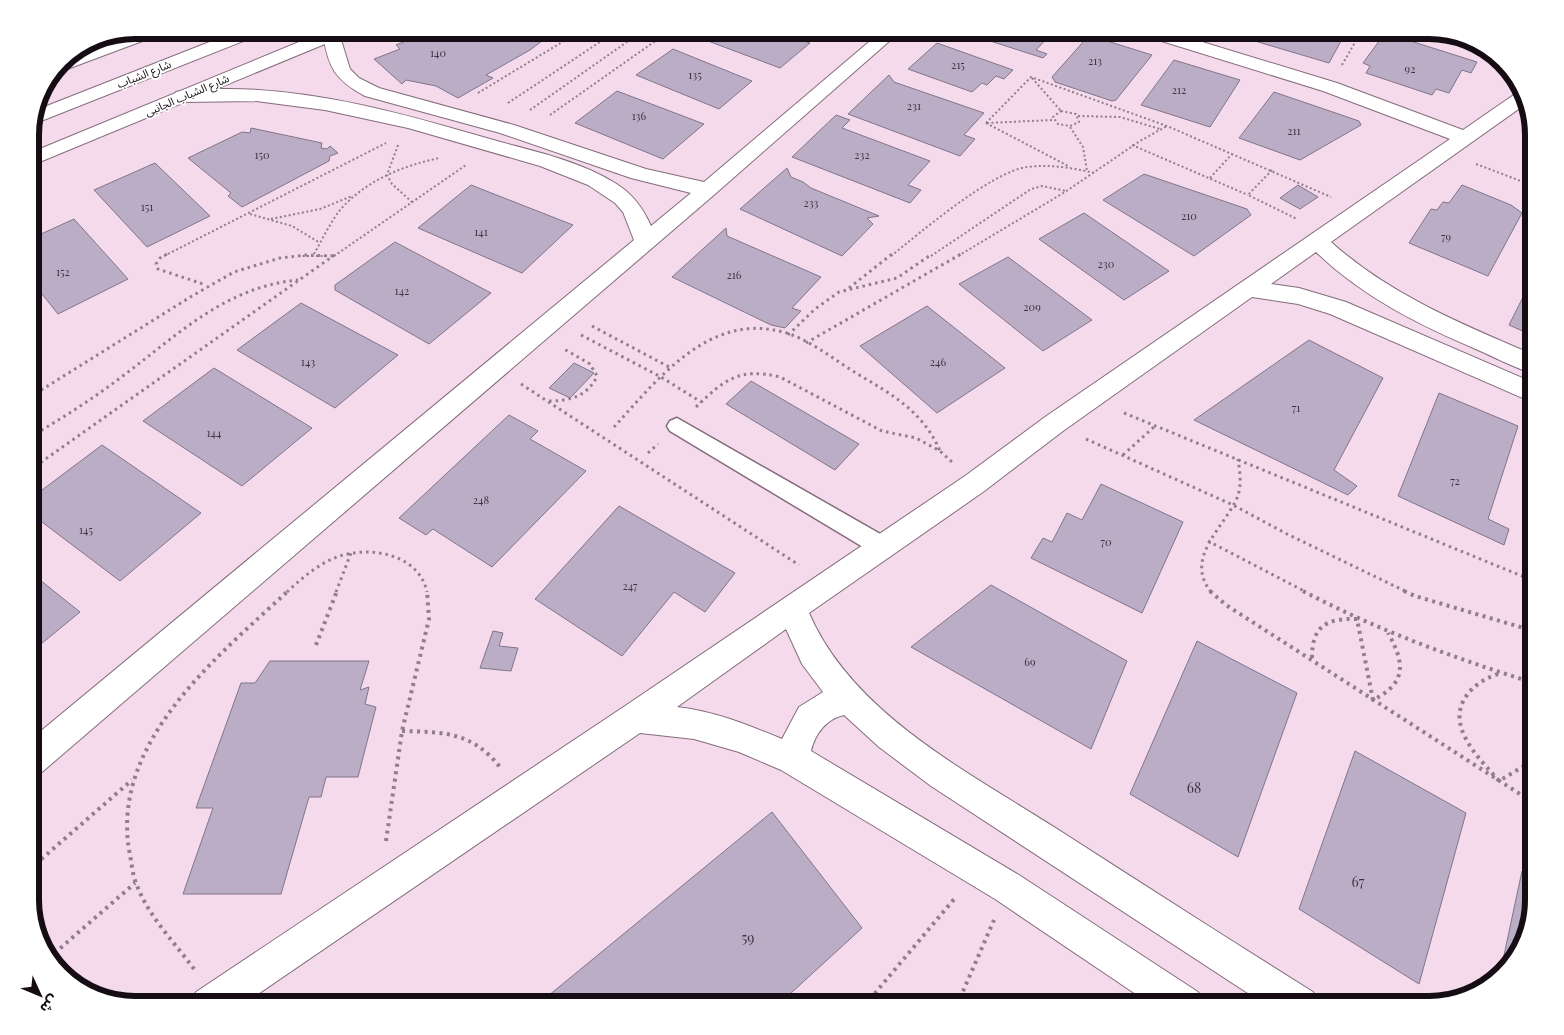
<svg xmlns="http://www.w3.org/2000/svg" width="1564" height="1035" font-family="'Playfair Display','Noto Sans Arabic',serif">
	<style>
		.building { fill: #bbadc6; stroke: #81748b }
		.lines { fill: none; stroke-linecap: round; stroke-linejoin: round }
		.lane-casing { stroke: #836c7c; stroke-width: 3 }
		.street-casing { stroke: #836c7c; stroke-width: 2 }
		.secondary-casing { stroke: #836c7c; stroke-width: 2 }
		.path-far2 { stroke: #907e8a; stroke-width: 2; stroke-dasharray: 2 2.5; stroke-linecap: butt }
		.path-far1 { stroke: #907e8a; stroke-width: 3; stroke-dasharray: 2.5 4; stroke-linecap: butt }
		.path { stroke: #907e8a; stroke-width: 4; stroke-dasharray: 3 4.5; stroke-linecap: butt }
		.lane { fill: #fff; fill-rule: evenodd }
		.street { fill: #fff; fill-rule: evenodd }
		.secondary { fill: #fff; fill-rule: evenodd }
		.labels { text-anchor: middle; stroke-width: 4; stroke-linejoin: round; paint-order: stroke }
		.number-label { font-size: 11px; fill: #3e3540 }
		.far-street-label { font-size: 11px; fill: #150d13; stroke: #fff }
		.near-number-label { font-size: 14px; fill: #3e3540 }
		.rim { fill: none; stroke: #150d13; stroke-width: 6 }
	</style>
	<rect width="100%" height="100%" fill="#f5daec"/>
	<!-- building -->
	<path class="building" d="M445 30H534L537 34 546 38 530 50 486 75 493 78 458 98 436 86 406 80 402 84 374 59 400 49 396 45 413 38 424 41Z
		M700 30H773L810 43 780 68 692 35Z
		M956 30H1055L1036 50 1047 54 1043 58Z
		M1254 30H1347L1329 63 1248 39Z
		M1091 33 1101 36 1104 40 1152 55 1116 100 1112 101 1055 82 1052 77Z
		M1385 33 1477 62 1471 73 1462 70 1449 93 1436 89 1432 95 1366 73 1370 66 1363 63Z
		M937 43 1013 70 1004 79 996 76 987 85 982 83 972 92 908 69Z
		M673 49 752 81 719 109 636 75Z
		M1174 60 1240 80 1210 127 1141 105Z
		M889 75 894 82 984 113 964 135 975 139 960 156 848 114Z
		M617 91 704 124 663 159 575 123Z
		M1274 92 1359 121 1361 125 1300 160 1239 138Z
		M836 115 850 120 842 128 930 161 908 185 921 190 910 203 792 157Z
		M251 128 322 143 321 148 327 149 330 146 338 153 330 156 329 161 242 207 228 196 231 193 188 158 242 132 250 133Z
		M155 163 210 216 147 247 94 190Z
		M787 168 791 177 803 182 811 188 879 216 867 218 873 224 842 256 740 209Z
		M1144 174 1247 209 1251 215 1194 256 1103 200Z
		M471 185 573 225 522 273 418 228Z
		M1298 185 1318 197 1300 209 1280 198Z
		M1462 185 1511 205 1522 213 1488 276 1409 243 1431 209 1437 210 1443 202 1449 203Z
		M1084 213 1169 271 1124 300 1039 239Z
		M74 219 128 279 58 314 30 279V239Z
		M726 228 727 236 821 277 792 308 801 311 785 328 771 325 672 277Z
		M395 242 491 293 429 344 335 290V285Z
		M1008 257 1092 320 1043 351 959 284Z
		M1534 275V336L1509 325Z
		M301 303 398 355 335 408 237 350Z
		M927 306 1005 368 937 413 860 346Z
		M1309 340 1383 378 1334 470 1357 486 1348 495 1194 420Z
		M574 363 594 373 570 398 549 388Z
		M214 368 312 428 242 486 143 421Z
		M751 381 859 444 835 470 726 404Z
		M1439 393 1518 426 1488 519 1509 529 1504 545 1398 496Z
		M509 415 538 431 530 439 586 471 492 567 433 529 426 535 399 518Z
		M102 445 201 513 120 581 30 513V499Z
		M1101 484 1183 522 1142 613 1031 558 1043 538 1052 542 1067 513 1082 520Z
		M619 506 735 573 705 612 674 592 622 656 535 599Z
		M30 572 80 612 30 653Z
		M991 585 1127 661 1091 749 911 647Z
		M493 631 503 633 499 646 518 648 511 671 480 668Z
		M1197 641 1297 693 1238 857 1130 794Z
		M270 661H369L360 690 369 687 365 704 376 707 358 777H326L321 797H309L281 894H183L213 808H196L241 683H255Z
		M1355 751 1466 813 1419 984 1299 909Z
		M772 812 862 928 778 1005H537Z
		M1522 871 1534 879V901L1516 959 1500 974Z"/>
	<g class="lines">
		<defs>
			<path id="lane" d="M677 418 889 539 892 546 889 553 881 555 873 553 670 431 667 426 670 421Z"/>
			<path id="street" d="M326 30H338L350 69 359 78 379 88 514 125 646 169 704 182 883 30H902L715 194 42 772 30 777V740L634 240 623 212 615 203 588 185 540 166 408 128 325 110 256 101 183 102 176 100 174 96 176 92C191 88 207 90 222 89 315 88 408 115 497 141 537 152 579 161 615 183 632 193 643 208 651 226L691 193 631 178 500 133 365 96C335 80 328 67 323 34Z
				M1136 30H1163L1337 83 1463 130 1518 92 1524 91 1527 103 1331 242C1390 295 1462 324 1534 355V374C1515 368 1496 358 1478 350 1419 325 1363 297 1316 252L1271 284 1299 288 1346 302 1534 383V403L1330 314 1298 304 1252 297 1063 431 983 492 809 613C853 716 974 775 1065 834 1147 887 1230 940 1313 992L1319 1005H1266L931 786 879 747 844 715C826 719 815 734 811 751L1019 875 1198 992 1204 1005H1152L995 899 781 770 739 752 694 739 640 733 242 1005H190L196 992 625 706 965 476 1045 417 1450 139 1323 91 1139 34ZM786 629 802 664 823 692 799 707 782 739C748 725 714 711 677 707Z"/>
			<path id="secondary" d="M139 30H164L161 34 62 71 53 72 66 57Z
				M240 30H264L261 34 31 125 34 111Z
				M328 30H352L349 34 30 166V153Z"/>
		</defs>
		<!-- lane casing -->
		<use href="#lane" class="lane-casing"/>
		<!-- street casing -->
		<use href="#street" class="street-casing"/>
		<!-- secondary casing -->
		<use href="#secondary" class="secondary-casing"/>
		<!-- path-far2 -->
		<path class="path-far2" d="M1342 65 1362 30
			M1032 78 1061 111
			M478 93 582 30
			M508 103 618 30
			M530 110 644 30
			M1061 111 1076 114 1079 122 1070 126 1058 124 1053 117Z
			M550 115 671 30
			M1078 116 1120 117 1160 129
			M986 123 1031 77 1167 126 1331 197
			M986 123 1070 167
			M987 123 1053 120
			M1070 127 1083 147 1087 171
			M398 145 387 175 392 184 412 202
			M1132 145 1248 195
			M1476 164 1534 186
			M1272 170 1248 195 1297 219
			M1210 178 1233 153
			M250 214 292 226 320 243
			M271 219 320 209 352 196
			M314 254C322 240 330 223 340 210 365 181 402 166 439 158
			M164 256 386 143
			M298 256H327
			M334 256 466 165
			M891 256C921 232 991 172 1027 167 1051 164 1072 168 1095 173
			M931 256 1031 189 1042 186 1066 191
			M958 256 1065 192 1140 141 1167 126"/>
		<!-- path-far1 -->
		<path class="path-far1" d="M167 254 160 258 156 264 158 269 206 285
			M849 288 892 254
			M592 326 671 368
			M581 335 661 377 701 402
			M788 335 815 309 839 292 897 278 932 254
			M806 343 961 254
			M521 384 799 565
			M30 397 192 296 234 272 280 258 306 255 334 256
			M549 401C570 401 588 396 597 376L590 364 564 349
			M696 407C724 380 739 367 780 377L882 431 916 438 940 451 952 462
			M1124 413 1534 581
			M614 427C658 379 709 312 783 332 809 339 833 359 856 373 891 394 923 411 940 451
			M30 437C61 419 91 400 120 378 177 336 224 287 298 280
			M1086 439 1233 505 1287 534 1407 592
			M648 453 658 444
			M1123 455 1155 426
			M30 470 336 254
			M1208 541 1306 592
			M287 592C302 578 318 564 337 557 370 545 419 554 427 592
			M336 592 351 553
			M1211 592C1184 558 1223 529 1237 498 1242 486 1240 472 1238 459"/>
		<!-- path -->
		<path class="path" d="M1210 591 1226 605 1534 803
			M1303 591C1377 630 1454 658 1534 683
			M1404 591 1415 596 1534 631
			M316 645 337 591
			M1312 658C1312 626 1326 618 1357 619L1373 700C1407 683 1405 663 1388 633
			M1498 674C1486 678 1474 685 1467 695 1444 726 1480 759 1499 781L1534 760
			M402 731C444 732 472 732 500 767
			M386 841 402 731 429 619 427 591
			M30 869 132 780
			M49 958 135 883
			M194 969C175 943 150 918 138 888 133 878 132 866 130 855 108 744 216 658 288 591
			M865 1005 955 898
			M957 1005 994 920"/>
		<!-- lane -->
		<use href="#lane" class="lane"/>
		<!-- street -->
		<use href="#street" class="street"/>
		<!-- secondary -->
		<use href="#secondary" class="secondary"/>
	</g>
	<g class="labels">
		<!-- number labels -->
		<g class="number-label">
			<text x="438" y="57">140</text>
			<text x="1095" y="65">213</text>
			<text x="958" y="69">215</text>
			<text x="1410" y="73">92</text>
			<text x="695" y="79">135</text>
			<text x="1179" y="94">212</text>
			<text x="914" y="110">231</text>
			<text x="639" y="120">136</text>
			<text x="1294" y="135">211</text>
			<text x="262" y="159">150</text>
			<text x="862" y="159">232</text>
			<text x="811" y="207">233</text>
			<text x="147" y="211">151</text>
			<text x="1189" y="220">210</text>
			<text x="481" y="236">141</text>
			<text x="1446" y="241">79</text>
			<text x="1106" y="268">230</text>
			<text x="63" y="276">152</text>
			<text x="734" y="279">216</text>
			<text x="402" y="295">142</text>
			<text x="1032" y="311">209</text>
			<text x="308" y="366">143</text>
			<text x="938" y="366">246</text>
			<text x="1296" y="412">71</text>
			<text x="214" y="437">144</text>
			<text x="1455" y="485">72</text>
			<text x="481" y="504">248</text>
			<text x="86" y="534">145</text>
			<text x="1106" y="546">70</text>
			<text x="630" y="590">247</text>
			<text x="1030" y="666">69</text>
		</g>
		<!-- far-street labels -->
		<g class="far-street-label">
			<text transform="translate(144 74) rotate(-22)" y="4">شارع الشباب</text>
			<text transform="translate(187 95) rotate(-23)" y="4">شارع الشباب الجانبى</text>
		</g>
		<!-- near-number labels -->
		<g class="near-number-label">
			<text x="1194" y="793">68</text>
			<text x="1358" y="887">67</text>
			<text x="748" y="943">59</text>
		</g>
	</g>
	<!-- crop -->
	<path d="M0 0H1564V1035H0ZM135 39H1429A96 96 0 0 1 1525 135V900A96 96 0 0 1 1429 996H135A96 96 0 0 1 39 900V135A96 96 0 0 1 135 39Z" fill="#fff" fill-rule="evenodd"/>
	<path class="rim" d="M135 39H1429A96 96 0 0 1 1525 135V900A96 96 0 0 1 1429 996H135A96 96 0 0 1 39 900V135A96 96 0 0 1 135 39Z"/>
	<!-- north arrow -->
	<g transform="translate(40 995) rotate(134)" stroke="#ffffff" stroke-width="4" paint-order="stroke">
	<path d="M0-4L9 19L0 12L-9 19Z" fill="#150d13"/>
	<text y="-8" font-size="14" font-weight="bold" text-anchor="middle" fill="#150d13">ش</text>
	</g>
</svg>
